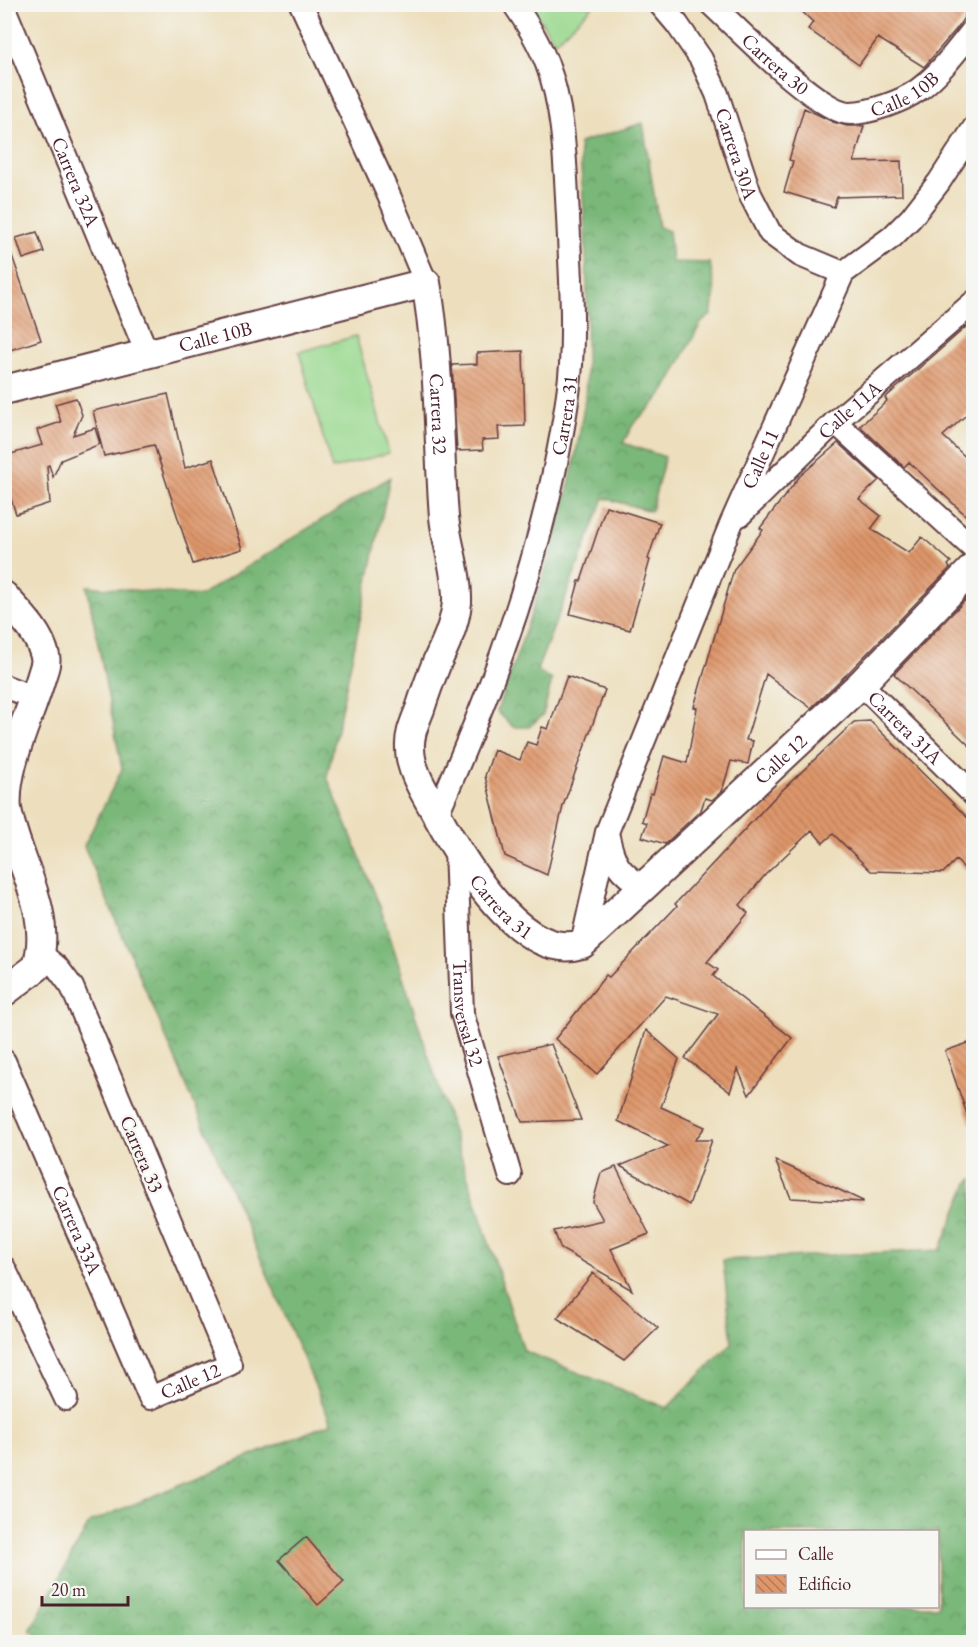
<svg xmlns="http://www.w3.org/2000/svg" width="978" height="1647" font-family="'EB Garamond',serif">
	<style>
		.grass { fill: #99d88e; stroke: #727c5c; stroke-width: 1.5 }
		.forest { fill: url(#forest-crowns); stroke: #626c52; stroke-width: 1.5; fill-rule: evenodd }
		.building { fill: url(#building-back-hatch) }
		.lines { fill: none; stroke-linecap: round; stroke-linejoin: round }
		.minor-casing { stroke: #623c41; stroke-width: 26 }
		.tertiary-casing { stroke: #623c41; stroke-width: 32 }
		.minor { stroke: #fff; stroke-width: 22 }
		.tertiary { stroke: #fff; stroke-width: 28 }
		.labels { text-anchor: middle; stroke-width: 5; stroke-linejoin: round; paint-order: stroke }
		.street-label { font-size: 20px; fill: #4a1f2b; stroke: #f6f6f2 }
	</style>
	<defs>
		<pattern id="forest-crowns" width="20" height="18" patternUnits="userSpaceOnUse" patternTransform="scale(1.5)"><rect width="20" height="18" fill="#7ab879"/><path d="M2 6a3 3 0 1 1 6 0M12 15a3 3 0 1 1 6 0" fill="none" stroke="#669563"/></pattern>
		<pattern id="building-back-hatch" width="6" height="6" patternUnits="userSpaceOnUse" patternTransform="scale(1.5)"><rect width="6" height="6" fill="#de966a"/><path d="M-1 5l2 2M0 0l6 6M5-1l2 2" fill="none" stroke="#b67a57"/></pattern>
	</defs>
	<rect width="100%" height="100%" fill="#f6f6f2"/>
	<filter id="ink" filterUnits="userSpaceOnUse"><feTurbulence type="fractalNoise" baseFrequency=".0167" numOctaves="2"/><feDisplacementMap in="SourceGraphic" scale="12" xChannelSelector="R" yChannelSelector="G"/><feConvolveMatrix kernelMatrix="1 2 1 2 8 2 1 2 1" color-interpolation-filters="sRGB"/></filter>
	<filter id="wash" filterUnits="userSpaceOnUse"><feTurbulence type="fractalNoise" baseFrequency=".008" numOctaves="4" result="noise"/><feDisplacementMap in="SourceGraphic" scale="24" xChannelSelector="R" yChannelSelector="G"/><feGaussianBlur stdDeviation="1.35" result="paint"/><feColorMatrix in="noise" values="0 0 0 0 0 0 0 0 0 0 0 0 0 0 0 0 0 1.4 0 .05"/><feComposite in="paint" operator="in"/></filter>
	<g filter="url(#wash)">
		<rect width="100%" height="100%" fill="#eddfbd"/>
		<!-- grass -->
		<path class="grass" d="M530 5H594L555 42Z
			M356 336 389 453 332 469 299 352Z"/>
		<!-- forest -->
		<path class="forest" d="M643 123 659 227 669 231 672 262 710 263 715 291 711 315 701 323 665 390 653 405 634 423 623 443 665 457 651 511 604 498 537 670 552 680 543 715 529 727H513L497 711C533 611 569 512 584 406 587 386 586 366 586 347 589 278 585 211 579 143Z
			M390 477 327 777 380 906 524 1351 667 1408 732 1343 723 1260 940 1250 968 1183 973 1179V1642H48L30 1631 90 1522 331 1423 84 846 122 769 87 586 200 596ZM746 1532H938V1606H746Z"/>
		<g id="blocks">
			<!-- building -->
			<path class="building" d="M794 4H952L967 13 958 27 924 67 878 38 859 65 808 29 813 22Z
				M804 108 833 122 847 126H864L854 162 901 161 902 195 837 197 834 207 784 192 793 161 789 160Z
				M37 232 44 252 23 259 16 238Z
				M8 244 41 340 4 352V245Z
				M974 320V408L943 436 974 465V523L909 462 904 467 860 426 887 401 885 398Z
				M523 351 525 426 498 427 499 439 482 440 483 450 457 451 452 365 477 364V353Z
				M168 394 185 468 213 459 242 549 193 564 154 445 104 456 93 411Z
				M76 398 82 415 73 435 95 428 100 444 61 460 53 477 49 465 47 466 50 503 16 514 4 478V456L42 445 37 430 61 422 55 404Z
				M838 443 879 480 859 499 881 516 871 529 909 553 922 537 951 562 948 565 950 568 849 672 811 708 766 674 746 740 753 741 748 764 731 761 722 791 712 800 705 798 701 810 665 844 642 837 647 823 642 821 650 793 653 794 664 756 687 763 697 708 694 707 734 569 763 530 760 528 800 476Z
				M606 506 660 523 648 559 650 560 630 630 570 614 579 581H581Z
				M974 591V750L894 674Z
				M567 676 605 690 563 806 547 875 505 856 485 776 494 750 520 760 527 742 536 745 542 727 548 729Z
				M870 721 974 824V878L956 860 943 873 871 871 833 834 823 843 812 830 766 874 740 905 748 913 707 962 718 970 713 976 792 1038 749 1095 738 1069 730 1092 685 1058 718 1014 666 996 597 1074 555 1039 606 975 609 977 677 906 675 904 775 797 854 722Z
				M646 1030 679 1059 661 1107 705 1127 695 1140H712L689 1205 620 1166 668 1146 618 1121Z
				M974 1041V1123H970L945 1051Z
				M551 1044 581 1120 522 1122 498 1056Z
				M775 1160 863 1201V1202L791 1198Z
				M616 1167 649 1234 611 1249 632 1290 561 1249 554 1231 603 1220 593 1202 601 1173Z
				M593 1273 658 1328 624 1361 557 1318Z
				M306 1537 344 1582 318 1605 279 1560Z"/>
		</g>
	</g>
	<g filter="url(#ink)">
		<use href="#blocks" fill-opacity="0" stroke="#623c41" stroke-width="1.5"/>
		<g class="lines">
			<defs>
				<g id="minor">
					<path d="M301 4 390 198 426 283"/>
					<path id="s1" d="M660 4 677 24 701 59 717 94 750 194 770 233 800 255 843 273"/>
					<path id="s2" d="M711 4C737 28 819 113 850 113 870 113 903 101 918 90 940 74 957 50 974 29"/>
					<path id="s3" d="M4 8 147 353"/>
					<path d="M835 422 974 549"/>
					<path id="s4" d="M740 515 835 422 974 302"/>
					<path id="s5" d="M861 684 974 795"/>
					<path d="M4 686 35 698"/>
					<path id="s6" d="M437 814C484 707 526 600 551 486 560 446 568 406 571 365 574 315 570 265 568 216 565 166 565 111 547 64 539 43 527 23 514 4"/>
					<path d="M608 837C614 864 619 872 643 887"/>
					<path id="s7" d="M456 848 462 1013 510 1175"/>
					<path id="s8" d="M582 944 607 832 731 524 843 273 892 237 911 218 939 182 974 128"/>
					<path id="s9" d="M4 1061 150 1398 230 1364 72 987 57 967 41 954"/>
					<path d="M4 1268 66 1399"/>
				</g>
				<g id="tertiary">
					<path id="s10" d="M4 390 426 283C440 360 438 439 444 517 447 546 458 574 457 602 455 624 446 643 437 662 431 677 425 693 420 709 415 722 409 734 410 748 410 772 426 794 437 815 461 859 521 963 582 944L861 684 974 567"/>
					<path d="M4 596C20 614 39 632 45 656 47 662 43 671 41 678 30 716 11 751 7 791 7 797 6 803 7 809 17 863 54 912 37 967L4 992"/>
				</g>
			</defs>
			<!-- minor casing -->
			<use href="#minor" class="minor-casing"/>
			<!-- tertiary casing -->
			<use href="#tertiary" class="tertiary-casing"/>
			<!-- minor -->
			<use href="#minor" class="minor"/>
			<!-- tertiary -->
			<use href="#tertiary" class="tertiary"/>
		</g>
	</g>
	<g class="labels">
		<!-- street labels -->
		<g class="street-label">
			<text dy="7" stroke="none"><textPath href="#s2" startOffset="88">Carrera 30</textPath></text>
			<text dy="7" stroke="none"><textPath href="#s2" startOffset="237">Calle 10B</textPath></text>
			<text dy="7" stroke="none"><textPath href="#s1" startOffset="170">Carrera 30A</textPath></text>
			<text dy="7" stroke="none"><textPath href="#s3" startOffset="188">Carrera 32A</textPath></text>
			<text dy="7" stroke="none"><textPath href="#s10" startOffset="218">Calle 10B</textPath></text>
			<text dy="7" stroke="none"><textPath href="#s4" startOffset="152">Calle 11A</textPath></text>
			<text dy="7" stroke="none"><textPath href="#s10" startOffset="567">Carrera 32</textPath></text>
			<text dy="7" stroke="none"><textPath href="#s6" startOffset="420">Carrera 31</textPath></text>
			<text dy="7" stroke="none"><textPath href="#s8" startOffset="518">Calle 11</textPath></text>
			<text dy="7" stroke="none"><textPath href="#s5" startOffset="62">Carrera 31A</textPath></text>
			<text dy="7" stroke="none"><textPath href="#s10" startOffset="1462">Calle 12</textPath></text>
			<text dy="7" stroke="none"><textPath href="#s10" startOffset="1096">Carrera 31</textPath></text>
			<text dy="7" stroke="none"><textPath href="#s7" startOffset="166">Transversal 32</textPath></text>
			<text transform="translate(142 1154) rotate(67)" y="7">Carrera 33</text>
			<text dy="7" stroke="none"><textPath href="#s9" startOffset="184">Carrera 33A</textPath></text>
			<text dy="7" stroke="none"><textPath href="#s9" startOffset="411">Calle 12</textPath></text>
		</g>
	</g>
	<!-- margin -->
	<rect width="978" height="1647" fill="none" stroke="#f6f6f2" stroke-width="24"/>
	<!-- legend -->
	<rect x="744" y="1530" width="195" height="78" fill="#f6f6f2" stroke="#b1a0a2" stroke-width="1.5"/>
	<rect x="756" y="1550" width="30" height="9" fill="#ffffff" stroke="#b1a0a2" stroke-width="1.5"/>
	<text x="798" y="1560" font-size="18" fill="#4a1f2b">Calle</text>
	<rect x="756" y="1575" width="30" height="18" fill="url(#building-back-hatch)" stroke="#b1a0a2" stroke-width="1.5"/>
	<text x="798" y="1590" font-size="18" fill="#4a1f2b">Edificio</text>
	<!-- scale -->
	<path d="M42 1596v9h86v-9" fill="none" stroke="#4a1f2b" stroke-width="3"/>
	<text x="51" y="1596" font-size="18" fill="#4a1f2b" stroke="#f6f6f2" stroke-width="4.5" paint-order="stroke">20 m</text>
</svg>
